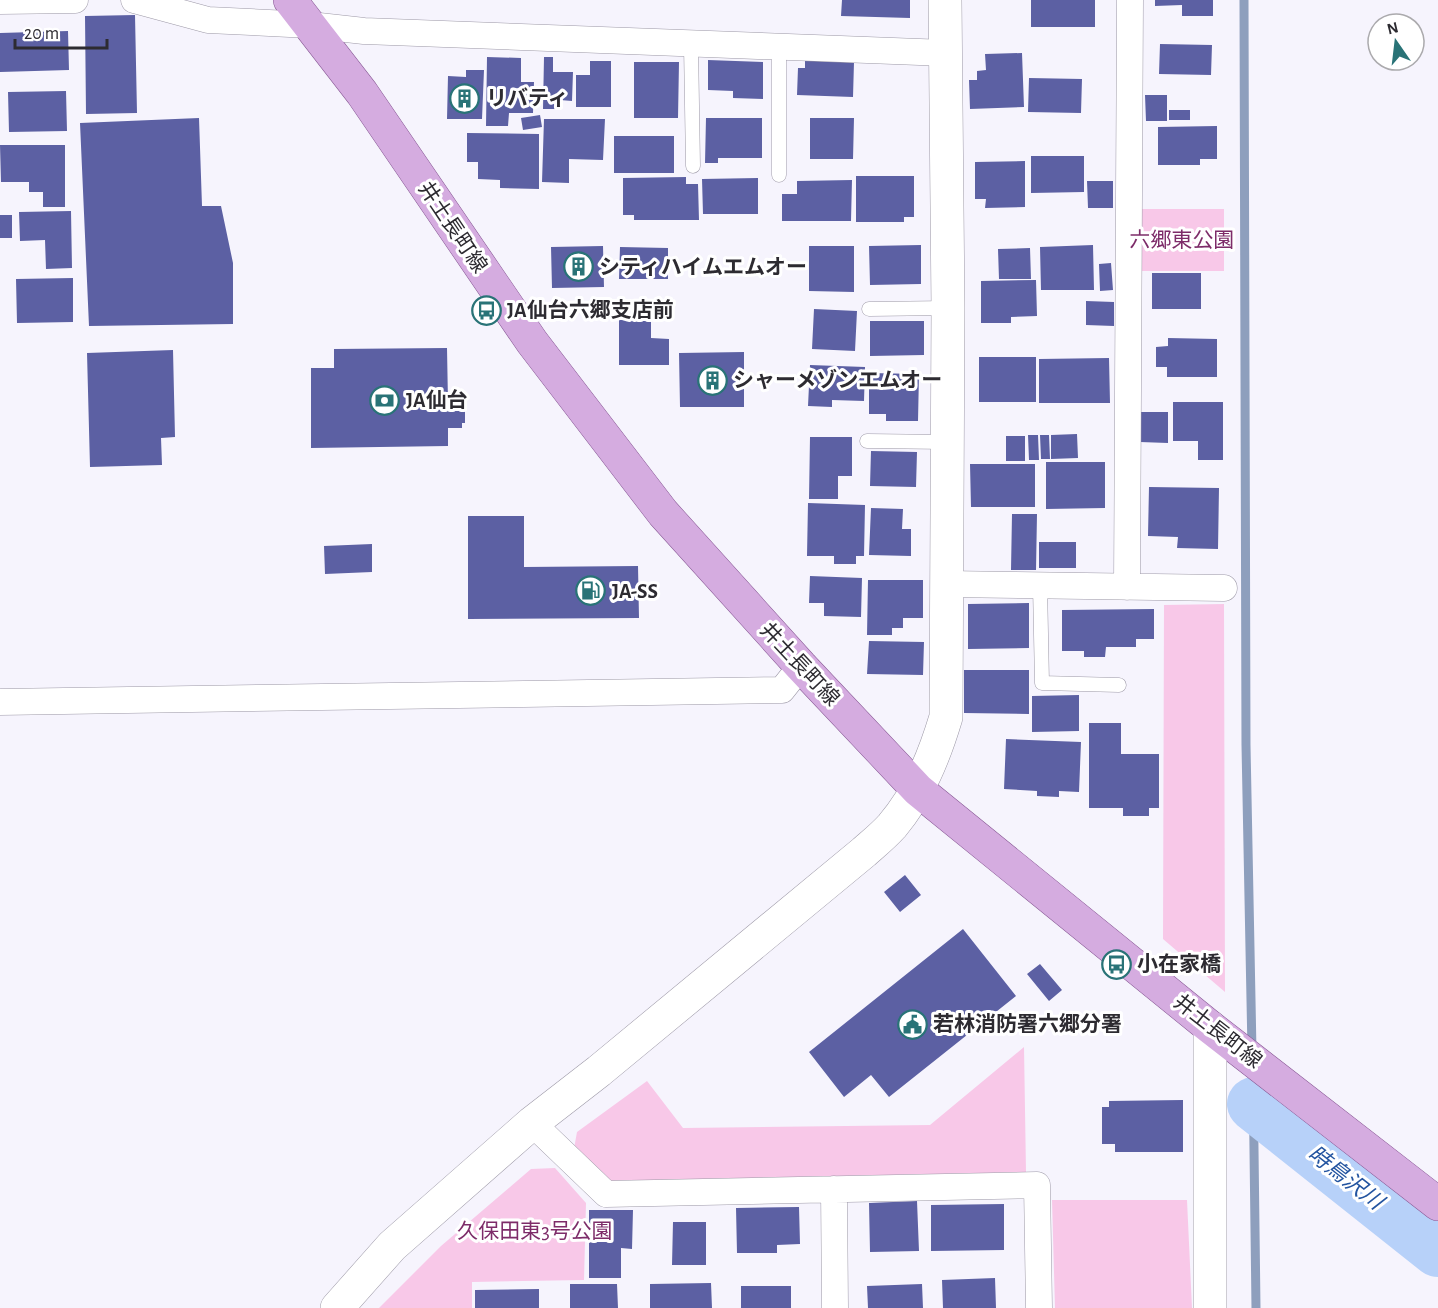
<svg xmlns="http://www.w3.org/2000/svg" width="1438" height="1308" font-family="'Alegreya Sans','Noto Sans JP',sans-serif">
	<style>
		.green { fill: #f8c8e8 }
		.lines { fill: none; stroke-linecap: round; stroke-linejoin: round }
		.stream { stroke: #8e9fbd; stroke-width: 9 }
		.river { stroke: #b7d1f9; stroke-width: 54 }
		.building { fill: #5c60a3 }
		.lane-casing { stroke: #9d99a7; stroke-width: 15 }
		.street-casing { stroke: #9d99a7; stroke-width: 27 }
		.secondary-casing { stroke: #9d99a7; stroke-width: 34 }
		.primary-casing { stroke: #885a95; stroke-width: 34 }
		.lane { stroke: #fff; stroke-width: 14 }
		.street { stroke: #fff; stroke-width: 26 }
		.secondary { stroke: #fff; stroke-width: 33 }
		.primary { stroke: #d5ace0; stroke-width: 33 }
		.labels { text-anchor: middle; stroke-width: 6; stroke-linejoin: round; paint-order: stroke }
		.poi-label { font-size: 21px; font-weight: bold; fill: #2d2b31; stroke: #fff; text-anchor: start }
		.street-label { font-size: 21px; fill: #2d2b31; stroke: #fff }
		.park-label { font-size: 21px; fill: #7d2c69; stroke: #fff }
		.water-label { font-size: 22px; font-style: italic; fill: #2354a0; stroke: #fff }
	</style>
	<rect width="100%" height="100%" fill="#f6f4fd"/>
	<!-- green -->
	<path class="green" d="M1141 209H1224V271H1141Z
		M1224 604V605L1225 992 1163 939 1164 605Z
		M1024 1047 1026 1172 609 1181 573 1154 577 1132 647 1081 683 1128 930 1125Z
		M555 1168 586 1203 584 1280 472 1282V1308H379L441 1246 531 1169Z
		M1052 1200H1187L1192 1308H1055Z"/>
	<g class="lines">
		<!-- stream -->
		<path class="stream" d="M1244 0 1246 745 1252 1051
			M1253 1070 1256 1308"/>
		<!-- river -->
		<path class="river" d="M1254 1104 1438 1250"/>
	</g>
	<!-- building -->
	<path class="building" d="M842 0H910V18L841 16Z
		M1031 0H1095V27H1031Z
		M1155 0H1213V16H1182V5L1155 6Z
		M135 15 137 113 86 114 85 16Z
		M68 31 69 70 0 72V33Z
		M1160 44 1212 45 1211 75 1159 74Z
		M1022 53 1024 107 970 109 969 80H977V71L986 70 985 54Z
		M487 57 521 58V82H534L533 113H509L508 126H486Z
		M544 57H553V72H573L572 101 560 100V109H543Z
		M708 60 763 62V99L733 98V91L708 90Z
		M805 60 854 62 853 97 797 95 798 68H805Z
		M590 61H611V107H576V75H590Z
		M634 62H679L678 118H634Z
		M466 70H484L482 119H447L448 76 466 77Z
		M1029 78 1082 79 1081 113 1028 112Z
		M66 91 67 131 9 132 8 92Z
		M1145 95H1167V121H1146Z
		M1169 110H1190V120H1169Z
		M540 115 542 127 523 130 521 118Z
		M199 118 202 206H221L233 263V324L89 326 80 123Z
		M706 118H762V158H718V163H705Z
		M810 118H854L853 159H810Z
		M544 119H605L603 160 569 159V183L542 182Z
		M1217 126V159H1200V165H1158V127Z
		M467 133 539 134V189L500 188V180L478 179V162H467Z
		M614 136H674V173H614Z
		M0 145H65V207H43V192H29V182H1Z
		M1031 156H1084V192L1031 193Z
		M1025 161V207L985 208 986 199H975V162Z
		M856 176H914V217H904V222H856Z
		M686 177V184H698L699 220H634V215H623V178Z
		M758 178V214H703L702 179Z
		M852 180 851 221H782V194H797V181Z
		M1087 181H1113V208H1088Z
		M71 211 72 268 46 269 45 240 20 241 19 212Z
		M0 215H12V238H0Z
		M921 245V284L870 285 869 246Z
		M1093 245 1094 290H1041L1040 247Z
		M603 246 604 287 552 288 551 247Z
		M809 246H854V292L809 291Z
		M620 247 668 248V279H619Z
		M1030 248 1031 279H999L998 249Z
		M1111 263 1113 290 1100 291 1099 264Z
		M1152 273H1201V309H1152Z
		M73 278V322L17 323 16 279Z
		M1036 280 1037 316 1011 317V323H981V281Z
		M1086 301 1114 302V326L1086 325Z
		M814 309 857 311 855 351 812 349Z
		M619 320H651V338L669 339V365H619Z
		M870 321H924V355L870 356Z
		M1168 338 1217 339V377H1167V367H1156V347L1168 346Z
		M447 348 448 403H461V407H465V423H462V428H448V446L311 448V368H334V349Z
		M173 350 175 437 161 438 162 465 90 467 87 353Z
		M744 352V407H680L679 353Z
		M979 357H1036V402H979Z
		M1109 358 1110 403H1039V359Z
		M810 365 865 367 864 401 832 400V407L808 406Z
		M869 373 919 374 918 421H886V414H869Z
		M1173 402H1223V460H1198V441H1173Z
		M1140 412H1168V443L1140 442Z
		M1077 434 1078 458 1051 459V435Z
		M1028 435H1038L1039 460H1029Z
		M1040 435H1049L1050 459H1041Z
		M1006 436H1025V461H1006Z
		M810 437H852V476H838V499H809Z
		M871 451 917 452 916 487 870 486Z
		M1046 462H1105V508L1046 509Z
		M970 464H1035V507H971Z
		M1149 487 1219 488 1218 549 1177 548 1178 537 1148 536Z
		M808 503 865 505 864 556H856V564H834V556H807Z
		M871 508 903 509 902 529H911V556L869 555Z
		M1012 514H1037L1036 570H1011Z
		M468 516H524V567L638 566 639 618 468 619Z
		M1039 542H1076V568H1039Z
		M372 544V572L325 574 324 546Z
		M810 576 862 578 861 617 824 616V603H809Z
		M868 580H923V618H903V628H892V635H867Z
		M1029 603V648L968 649V604Z
		M1154 609V639H1136V647H1106L1105 657H1084V651H1062V610Z
		M869 641 924 642 923 675 867 674Z
		M964 670H1029V714L964 713Z
		M1079 695V731L1032 732V696Z
		M1089 723H1121V754H1159V808H1149V816H1123V808H1089Z
		M1006 739 1081 742 1079 792 1059 791V797L1037 796V791L1004 789Z
		M905 875 921 895 900 912 884 892Z
		M963 929 1016 996 889 1097 871 1075 844 1097 809 1052Z
		M1040 964 1062 990 1049 1001 1027 974Z
		M1183 1100V1152H1115V1144H1102V1107H1109V1101Z
		M917 1201 919 1251 870 1252 869 1203Z
		M1004 1204V1250L931 1251V1205Z
		M799 1207 800 1244 777 1245V1253H737L736 1208Z
		M589 1210H633L632 1249 621 1248V1278H589Z
		M673 1222H706V1265H672Z
		M995 1278 996 1308H943L942 1280Z
		M711 1283 712 1308H650V1284Z
		M570 1284H617L618 1308H570Z
		M922 1284 923 1308H868L867 1286Z
		M741 1286H791V1308H741Z
		M539 1289V1308H475V1290Z"/>
	<g class="lines">
		<defs>
			<path id="lane" d="M691 45 693 166
				M779 175V48
				M869 309 948 308
				M867 441 947 442
				M1040 585 1042 683 1119 685"/>
			<path id="street" d="M134 0 208 20 310 25 364 31 946 53
				M0 1 75 0
				M945 584 1224 588
				M1127 587 1130 0
				M0 702 782 690 801 666
				M532 1123 606 1194 1037 1185 1039 1308
				M834 1189 835 1308"/>
			<path id="secondary" d="M337 1308 392 1246 532 1123 599 1071 864 852C873 844 883 836 892 826 919 794 934 757 946 717L948 308 945 0
				M1210 1308V1027"/>
			<path id="primary" d="M290 0 362 93 532 342 663 513 801 666 918 790 1210 1027 1438 1204"/>
		</defs>
		<!-- lane casing -->
		<use href="#lane" class="lane-casing"/>
		<!-- street casing -->
		<use href="#street" class="street-casing"/>
		<!-- secondary casing -->
		<use href="#secondary" class="secondary-casing"/>
		<!-- primary casing -->
		<use href="#primary" class="primary-casing"/>
		<!-- lane -->
		<use href="#lane" class="lane"/>
		<!-- street -->
		<use href="#street" class="street"/>
		<!-- secondary -->
		<use href="#secondary" class="secondary"/>
		<!-- primary -->
		<use href="#primary" class="primary"/>
	</g>
	<!-- icons -->
	<defs>
		<symbol id="building-ring" viewBox="-11 -11 22 22"><circle r="9.5" fill="#fff" stroke="#297377" stroke-width="1.5"/><path d="M-4-6H4V6H1V3H-1V6H-4ZM-2.5-4.3h1.7v1.8h-1.7ZM.8-4.3h1.7v1.8H.8ZM-2.5-1h1.7V.8h-1.7ZM.8-1h1.7V.8H.8Z" fill="#297377"/></symbol>
		<symbol id="bus-ring" viewBox="-11 -11 22 22"><circle r="9.5" fill="#fff" stroke="#297377" stroke-width="1.5"/><path d="M-5-6H5V4H4V6H2V4H-2V6H-4V4H-5ZM-3.5-4V0h7V-4ZM-3.5 1.2v1.5H-2V1.2ZM2 1.2v1.5H3.5V1.2Z" fill="#297377"/></symbol>
		<symbol id="bank-ring" viewBox="-11 -11 22 22"><circle r="9.5" fill="#fff" stroke="#297377" stroke-width="1.5"/><path d="M-6-4H6V4H-6ZM0-2.3a2.3 2.3 0 1 0 0 4.6a2.3 2.3 0 1 0 0-4.6Z" fill="#297377"/></symbol>
		<symbol id="fuel-ring" viewBox="-11 -11 22 22"><circle r="9.5" fill="#fff" stroke="#297377" stroke-width="1.5"/><path d="M-5.5-6h7V0h2V4h1.3V-2.5L3-4.5l.8-.8L6-3V5H2.5V1h-1V6h-7ZM-4.2-4.7v3.2H.2V-4.7Z" fill="#297377"/></symbol>
		<symbol id="civic-ring" viewBox="-11 -11 22 22"><circle r="9.5" fill="#fff" stroke="#297377" stroke-width="1.5"/><path d="M-.6-6.5H3V-4.5H.6V-3L4-1V1h2V6H-6V1h2V-1L-.6-3ZM-1.2 2.5V6h2.4V2.5Z" fill="#297377"/></symbol>
	</defs>
	<g fill-rule="evenodd">
		<use href="#building-ring" x="448" y="82" width="33" height="33"/>
		<use href="#building-ring" x="562" y="250" width="33" height="33"/>
		<use href="#bus-ring" x="470" y="294" width="33" height="33"/>
		<use href="#building-ring" x="696" y="364" width="33" height="33"/>
		<use href="#bank-ring" x="368" y="384" width="33" height="33"/>
		<use href="#fuel-ring" x="574" y="574" width="33" height="33"/>
		<use href="#bus-ring" x="1100" y="948" width="33" height="33"/>
		<use href="#civic-ring" x="896" y="1008" width="33" height="33"/>
	</g>
	<g class="labels">
		<!-- poi labels -->
		<g class="poi-label">
			<text x="486" y="105">リバティ</text>
			<text x="599" y="274">シティハイムエムオー</text>
			<text x="507" y="317">JA仙台六郷支店前</text>
			<text x="733" y="387">シャーメゾンエムオー</text>
			<text x="406" y="407">JA仙台</text>
			<text x="612" y="598">JA-SS</text>
			<text x="1137" y="971">小在家橋</text>
			<text x="933" y="1031">若林消防署六郷分署</text>
		</g>
		<!-- street labels -->
		<g class="street-label">
			<text transform="translate(453 227) rotate(56)" y="7">井土長町線</text>
			<text transform="translate(800 664) rotate(47)" y="7">井土長町線</text>
			<text transform="translate(1218 1031) rotate(38)" y="7">井土長町線</text>
		</g>
		<!-- park labels -->
		<g class="park-label">
			<text x="1182" y="247">六郷東公園</text>
			<text x="535" y="1238">久保田東3号公園</text>
		</g>
		<!-- water labels -->
		<g class="water-label">
			<text transform="translate(1346 1177) rotate(38)" y="8">時鳥沢川</text>
		</g>
	</g>
	<!-- north arrow -->
	<g transform="translate(1396 42) rotate(346)"><circle r="28" fill="#ffffff" stroke="#abaaad" stroke-width="1.5"/>
	<path d="M0-4.5L10 22L0 15L-10 22Z" fill="#297377"/>
	<text y="-9" font-size="16" font-weight="bold" text-anchor="middle" fill="#2d2b31">N</text>
	</g>
	<!-- scale -->
	<path d="M15 39v9h92v-9" fill="none" stroke="#2d2b31" stroke-width="3"/>
	<text x="24" y="39" font-size="18" fill="#2d2b31" stroke="#ffffff" stroke-width="4.5" paint-order="stroke">20 m</text>
</svg>
